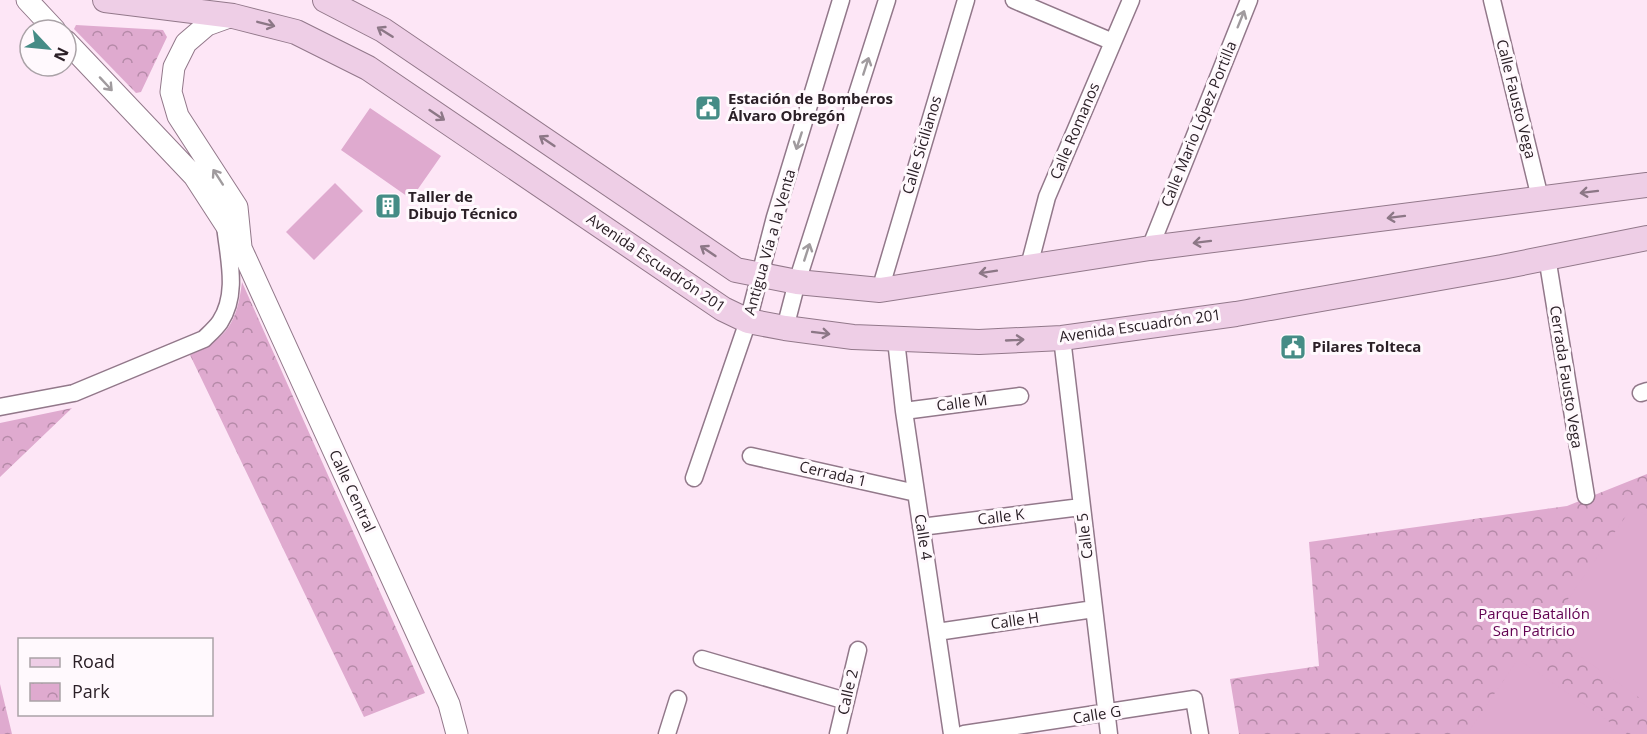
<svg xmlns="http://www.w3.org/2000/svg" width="1647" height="734" font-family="'Open Sans',sans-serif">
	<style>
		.park { fill: url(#park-crowns) }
		.pitch { fill: #dfaacf }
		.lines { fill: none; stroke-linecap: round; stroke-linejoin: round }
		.minor-casing { stroke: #92788a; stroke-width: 19 }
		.tertiary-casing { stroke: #92788a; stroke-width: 23 }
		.secondary-casing { stroke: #92788a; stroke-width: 26 }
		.minor { stroke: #fff; stroke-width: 16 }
		.tertiary { stroke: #fff; stroke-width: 21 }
		.secondary { stroke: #eecee6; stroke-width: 24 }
		.oneway { stroke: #a09b9e }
		.oneway2 { stroke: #8c7786 }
		.labels { text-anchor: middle; stroke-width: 6; stroke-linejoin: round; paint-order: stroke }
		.poi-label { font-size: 15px; font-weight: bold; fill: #2b2027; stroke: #fff9fd; text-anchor: start }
		.street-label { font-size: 15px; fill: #2b2027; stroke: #fff9fd }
		.park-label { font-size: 15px; fill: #620151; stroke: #fff9fd }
	</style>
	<defs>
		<pattern id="park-crowns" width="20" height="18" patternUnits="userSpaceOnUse" patternTransform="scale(1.5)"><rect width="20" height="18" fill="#dfaacf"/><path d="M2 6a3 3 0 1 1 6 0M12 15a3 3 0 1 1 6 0" fill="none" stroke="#b58aa8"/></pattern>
	</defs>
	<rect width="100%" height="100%" fill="#fde6f6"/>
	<!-- park -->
	<path class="park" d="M76 25 163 30 167 37 141 92 136 93 74 29Z
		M242 282 425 693 364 717 190 355C228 338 237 322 242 282Z
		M72 408 0 477V423Z
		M1647 474V734H1239L1230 679 1319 666 1309 542 1567 506Z
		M0 684 12 734H0Z"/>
	<!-- pitch -->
	<path class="pitch" d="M370 108 441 156 411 199 341 150Z
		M335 183 363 211 314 260 286 232Z
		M1633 506 1647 516V703L1545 632Z
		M1518 659 1627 734H1467Z"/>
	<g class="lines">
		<defs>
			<path id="minor" d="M1014 0 1113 42
				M1492 0 1540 198
				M1150 248 1249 0
				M1547 257 1586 496
				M1029 266 1047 197 1131 0
				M880 290 966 0
				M785 328 797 282 887 0
				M1062 338 1109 734
				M896 340 904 411 952 734
				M1641 393 1647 391
				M0 407 74 393 204 339C209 334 216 328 220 322 239 293 228 257 225 225
				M904 411 1020 396
				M751 456 916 493
				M694 478 748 321 775 217 841 0
				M921 527 1081 507
				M937 632 1094 609
				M702 659 846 701
				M667 734 678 699
				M838 734 858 650
				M964 734 1194 699 1200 734"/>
			<path id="tertiary" d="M27 0 55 30
				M232 16 207 25 186 43 174 67 171 92 178 116 237 207 241 247
				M66 41 194 176 242 250 449 704 457 734"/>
			<path id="secondary" d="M105 0 233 16 296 32 368 68 723 309 748 321 785 328 853 337 979 342 1062 338 1236 314 1502 267 1647 238
				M325 0 383 30 736 270 797 282 880 290 1150 248 1647 185"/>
		</defs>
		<!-- minor casing -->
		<use href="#minor" class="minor-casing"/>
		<!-- tertiary casing -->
		<use href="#tertiary" class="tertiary-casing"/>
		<!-- secondary casing -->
		<use href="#secondary" class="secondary-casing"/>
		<!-- minor -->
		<use href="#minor" class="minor"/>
		<!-- tertiary -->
		<use href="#tertiary" class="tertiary"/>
		<!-- secondary -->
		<use href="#secondary" class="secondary"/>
	</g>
	<!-- one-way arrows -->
	<defs><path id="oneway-shaft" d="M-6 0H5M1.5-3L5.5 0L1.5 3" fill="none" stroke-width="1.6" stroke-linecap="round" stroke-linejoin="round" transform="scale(1.5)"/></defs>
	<g class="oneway">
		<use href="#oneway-shaft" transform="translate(1241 19) rotate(-68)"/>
		<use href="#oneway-shaft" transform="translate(866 66) rotate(-72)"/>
		<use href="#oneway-shaft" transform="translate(106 84) rotate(47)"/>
		<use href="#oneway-shaft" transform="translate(799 141) rotate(108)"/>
		<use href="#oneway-shaft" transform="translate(218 177) rotate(-123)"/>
		<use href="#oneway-shaft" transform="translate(807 252) rotate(-72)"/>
	</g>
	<g class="oneway2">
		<use href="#oneway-shaft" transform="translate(266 24) rotate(14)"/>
		<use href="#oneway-shaft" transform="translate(385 32) rotate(-148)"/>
		<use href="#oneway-shaft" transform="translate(437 115) rotate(34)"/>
		<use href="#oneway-shaft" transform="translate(547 141) rotate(-146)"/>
		<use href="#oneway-shaft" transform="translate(1589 192) rotate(173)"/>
		<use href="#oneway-shaft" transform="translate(1396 217) rotate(173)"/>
		<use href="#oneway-shaft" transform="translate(1202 242) rotate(173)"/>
		<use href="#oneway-shaft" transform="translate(708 251) rotate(-146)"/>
		<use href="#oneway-shaft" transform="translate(988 272) rotate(171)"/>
		<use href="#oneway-shaft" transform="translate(821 333) rotate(7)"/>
		<use href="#oneway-shaft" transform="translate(1015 340) rotate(-3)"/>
	</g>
	<!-- icons -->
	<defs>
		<symbol id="civic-square" viewBox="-11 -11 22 22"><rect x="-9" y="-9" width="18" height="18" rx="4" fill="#458c86" stroke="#fff9fd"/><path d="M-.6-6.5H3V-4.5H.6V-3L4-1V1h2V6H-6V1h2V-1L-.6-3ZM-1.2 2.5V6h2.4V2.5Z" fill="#fff"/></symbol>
		<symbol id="building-square" viewBox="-11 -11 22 22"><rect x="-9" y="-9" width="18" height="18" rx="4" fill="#458c86" stroke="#fff9fd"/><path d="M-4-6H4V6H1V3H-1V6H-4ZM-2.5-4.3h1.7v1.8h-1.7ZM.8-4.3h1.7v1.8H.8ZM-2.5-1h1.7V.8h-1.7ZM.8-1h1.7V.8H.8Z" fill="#fff"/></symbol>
	</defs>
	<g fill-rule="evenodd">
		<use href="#civic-square" x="693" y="93" width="30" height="30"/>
		<use href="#building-square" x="373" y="191" width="30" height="30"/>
		<use href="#civic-square" x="1278" y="332" width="30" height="30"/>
	</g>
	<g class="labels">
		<!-- poi labels -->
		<g class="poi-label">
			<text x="728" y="104">Estación de Bomberos<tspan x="728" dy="17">Álvaro Obregón</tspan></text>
			<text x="408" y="202">Taller de<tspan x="408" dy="17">Dibujo Técnico</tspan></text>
			<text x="1312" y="352">Pilares Tolteca</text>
		</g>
		<!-- street labels -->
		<g class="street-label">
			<text transform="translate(1516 99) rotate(76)" y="5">Calle Fausto Vega</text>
			<text transform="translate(1199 124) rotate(-68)" y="5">Calle Mario López Portilla</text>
			<text transform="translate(1075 131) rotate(-67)" y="5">Calle Romanos</text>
			<text transform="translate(922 145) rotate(-73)" y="5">Calle Sicilianos</text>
			<text transform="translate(770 242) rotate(-74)" y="5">Antigua Vía a la Venta</text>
			<text transform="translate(656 263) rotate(34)" y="5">Avenida Escuadrón 201</text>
			<text transform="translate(1140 326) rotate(-8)" y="5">Avenida Escuadrón 201</text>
			<text transform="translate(1566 377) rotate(81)" y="5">Cerrada Fausto Vega</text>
			<text transform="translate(962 403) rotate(-7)" y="5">Calle M</text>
			<text transform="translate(833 474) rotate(13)" y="5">Cerrada 1</text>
			<text transform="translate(352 491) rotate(65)" y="5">Calle Central</text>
			<text transform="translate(1001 517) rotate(-7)" y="5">Calle K</text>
			<text transform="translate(1085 536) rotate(-97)" y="5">Calle 5</text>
			<text transform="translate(923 537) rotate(81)" y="5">Calle 4</text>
			<text transform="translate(1015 621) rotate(-8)" y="5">Calle H</text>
			<text transform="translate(848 692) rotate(-77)" y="5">Calle 2</text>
			<text transform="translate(1097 715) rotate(-9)" y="5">Calle G</text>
		</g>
		<!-- park labels -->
		<g class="park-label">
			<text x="1534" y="619">Parque Batallón<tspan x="1534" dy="17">San Patricio</tspan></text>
		</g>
	</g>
	<!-- legend -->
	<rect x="18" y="638" width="195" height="78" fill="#fff9fd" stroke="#aaa2a7" stroke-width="1.5"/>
	<rect x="30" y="658" width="30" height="9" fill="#eecee6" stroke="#aaa2a7" stroke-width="1.5"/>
	<text x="72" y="668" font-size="18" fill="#2b2027">Road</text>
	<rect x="30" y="683" width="30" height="18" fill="url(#park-crowns)" stroke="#aaa2a7" stroke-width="1.5"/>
	<text x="72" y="698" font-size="18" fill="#2b2027">Park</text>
	<!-- north arrow -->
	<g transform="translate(48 48) rotate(116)"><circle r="28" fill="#fff9fd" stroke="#aaa2a7" stroke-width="1.5"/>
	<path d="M0-4.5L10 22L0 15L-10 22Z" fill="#458c86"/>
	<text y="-9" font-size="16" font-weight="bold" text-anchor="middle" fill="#2b2027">N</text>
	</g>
</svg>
